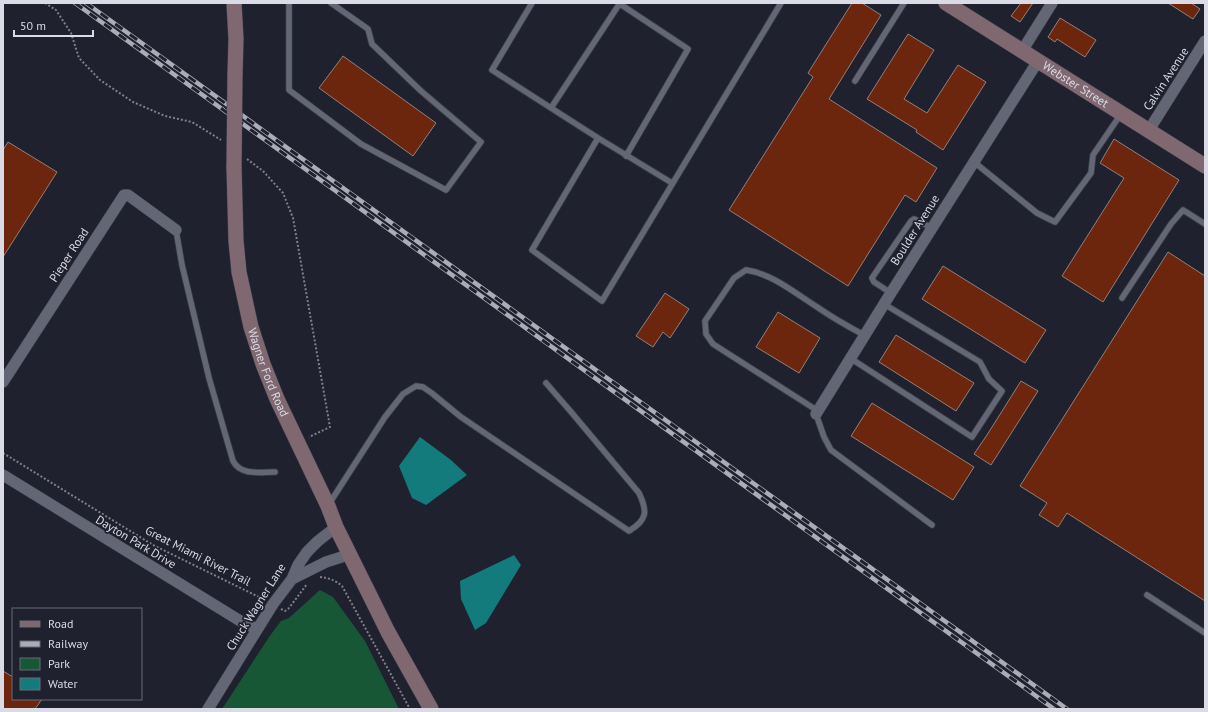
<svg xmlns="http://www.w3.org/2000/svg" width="1208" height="712" font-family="'PT Sans',sans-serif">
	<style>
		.green { fill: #175735 }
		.water { fill: #147b7d }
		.building { fill: #6d260e; stroke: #92807a }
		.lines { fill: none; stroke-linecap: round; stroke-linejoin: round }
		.lane-casing { stroke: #3b3d47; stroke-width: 7 }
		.street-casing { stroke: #3b3d47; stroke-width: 12 }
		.secondary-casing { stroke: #3b3d47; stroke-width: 16 }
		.path { stroke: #7f808b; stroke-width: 2; stroke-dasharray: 2 2; stroke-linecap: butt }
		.lane { stroke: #636775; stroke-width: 5.5 }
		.street { stroke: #636775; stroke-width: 11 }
		.secondary { stroke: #806871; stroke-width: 15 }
		.rail-casing { stroke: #abacb6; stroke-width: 4.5 }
		.rail { stroke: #1f212e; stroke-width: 3; stroke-dasharray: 9; stroke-linecap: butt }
		.secondary-bridge-casing { stroke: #3b3d47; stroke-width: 16; stroke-linecap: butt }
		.secondary-bridge { stroke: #806871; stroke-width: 15 }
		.labels { text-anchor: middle; stroke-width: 3.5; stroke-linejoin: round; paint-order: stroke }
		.street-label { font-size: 12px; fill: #dadbe4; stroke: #1f212e }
	</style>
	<rect width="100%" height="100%" fill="#1f212e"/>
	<!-- green -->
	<path class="green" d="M320 590 333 597 365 641 399 709H222L269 637 281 621 289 618Z"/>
	<!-- water -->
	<path class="water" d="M420 437 451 460 467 475 426 505 412 498 399 466Z
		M514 555 521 565 486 623 475 630 461 599 460 581Z"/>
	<!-- building -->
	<path class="building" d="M852 3H862L881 15 829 99 937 168 916 202 905 195 848 286 729 210 813 77 808 73Z
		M1021 3H1033L1020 22 1011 16Z
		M1168 3H1191L1200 9 1193 19Z
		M1060 18 1096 40 1085 57 1057 39 1055 42 1048 37Z
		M908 34 934 50 904 99 927 113 958 65 986 82 943 150 916 132 917 130 867 99Z
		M343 56 436 123 413 156 319 88Z
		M1114 139 1179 180 1103 302 1062 276 1124 178 1100 163Z
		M8 142 57 172 3 257V150Z
		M1168 252 1205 276V601L1067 513 1058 527 1039 515 1047 503 1020 486Z
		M943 266 1046 330 1025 363 922 299Z
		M665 293 689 309 670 338 663 332 653 347 636 336Z
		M778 312 820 338 799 373 756 347Z
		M896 335 974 383 956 411 879 362Z
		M1021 381 1038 391 991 465 974 454 987 435Z
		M872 403 974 467 953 500 851 436Z
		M3 671 13 677V699H42L35 709H3Z"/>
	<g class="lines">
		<defs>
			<path id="lane" d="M289 3V90L361 144 446 190 481 142 421 91 372 44 368 29 331 3
				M532 3 492 70 551 108 620 3
				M620 4 688 49 626 156
				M855 81 904 3
				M551 108 598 138
				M974 162 1037 213 1055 222 1091 173 1093 155 1121 114
				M672 183 598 138 532 250 602 301 781 3
				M176 230 182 265 209 378 233 461C241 476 260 472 275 472
				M891 293 874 282 872 278 911 221 914 219 932 228
				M1122 298 1171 224 1183 210 1205 224
				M850 358 972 437 1002 391 989 379 980 362 884 304
				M818 411 713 344 706 334 705 321 734 278 746 270C772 274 792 291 814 305 830 316 847 326 864 335
				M816 414 824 437 831 450 932 525
				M329 504 385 417 403 394 416 386 423 387 433 394 461 417 629 531C647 520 648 512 639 493L572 413 546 383
				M1147 595 1205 633"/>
			<path id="street" d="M1022 51 1052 3
				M1149 130 1205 41
				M3 382 124 195H128L176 230
				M816 414 889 296 1038 61
				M3 475 242 622 257 629
				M292 579 326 562 351 554
				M208 709 273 604 292 579 298 565 307 552 318 541 336 527"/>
			<g id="secondary">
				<path d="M234 3 236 39 235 75"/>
				<path id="s1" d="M946 3 1205 166"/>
				<path id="s2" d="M234 167 236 241 239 272 251 327 263 364 277 399 328 506 336 527 388 632 431 709"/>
			</g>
		</defs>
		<!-- lane casing -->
		<use href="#lane" class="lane-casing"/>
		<!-- street casing -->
		<use href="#street" class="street-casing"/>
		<!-- secondary casing -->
		<use href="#secondary" class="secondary-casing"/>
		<!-- path -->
		<path class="path" d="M45 3 56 10 71 33 79 58 100 80 133 102 165 116 192 122 221 140
			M247 159 263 171 283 193 293 218 330 427 309 437
			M3 453 153 545 263 599
			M320 577C329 578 335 580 342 586L410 709
			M281 609 285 611 289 608 307 584"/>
		<!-- lane -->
		<use href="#lane" class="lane"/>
		<!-- street -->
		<use href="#street" class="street"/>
		<!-- secondary -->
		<use href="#secondary" class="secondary"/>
		<defs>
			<path id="rail" d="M75 3 1054 709
				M86 3 1067 709"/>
		</defs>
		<!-- rail casing -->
		<use href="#rail" class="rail-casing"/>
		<!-- rail -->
		<use href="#rail" class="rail"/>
		<defs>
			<path id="secondary-bridge" d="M234 167 235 75"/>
		</defs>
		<!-- secondary-bridge casing -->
		<use href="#secondary-bridge" class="secondary-bridge-casing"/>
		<!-- secondary-bridge -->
		<use href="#secondary-bridge" class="secondary-bridge"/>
	</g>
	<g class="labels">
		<!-- street labels -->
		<g class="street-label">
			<text transform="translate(1166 79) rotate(-57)" y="4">Calvin Avenue</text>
			<text dy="4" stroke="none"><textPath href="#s1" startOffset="153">Webster Street</textPath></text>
			<text transform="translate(915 230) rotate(-58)" y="4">Boulder Avenue</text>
			<text transform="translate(69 255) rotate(-57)" y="4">Pieper Road</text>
			<text dy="4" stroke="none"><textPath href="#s2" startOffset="210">Wagner Ford Road</textPath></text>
			<text transform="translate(136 542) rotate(31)" y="4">Dayton Park Drive</text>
			<text transform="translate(198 556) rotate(27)" y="4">Great Miami River Trail</text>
			<text transform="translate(256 607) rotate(-58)" y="4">Chuck Wagner Lane</text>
		</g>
	</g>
	<!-- border -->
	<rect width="1208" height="712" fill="none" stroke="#dadbe4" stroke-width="8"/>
	<!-- legend -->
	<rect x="12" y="608" width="130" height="92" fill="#1f212e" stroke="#6a6b77"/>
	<rect x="20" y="621" width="20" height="6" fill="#806871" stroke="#6a6b77"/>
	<text x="48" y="628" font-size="12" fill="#dadbe4">Road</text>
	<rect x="20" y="641" width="20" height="6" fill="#abacb6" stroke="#6a6b77"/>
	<text x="48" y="648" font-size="12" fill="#dadbe4">Railway</text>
	<rect x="20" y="658" width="20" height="12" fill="#175735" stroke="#6a6b77"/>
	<text x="48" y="668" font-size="12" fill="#dadbe4">Park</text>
	<rect x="20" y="678" width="20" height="12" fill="#147b7d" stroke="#6a6b77"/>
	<text x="48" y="688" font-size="12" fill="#dadbe4">Water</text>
	<!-- scale -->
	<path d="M14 30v6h79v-6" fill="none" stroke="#dadbe4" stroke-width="2"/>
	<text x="20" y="30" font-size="12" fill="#dadbe4" stroke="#1f212e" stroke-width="3" paint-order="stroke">50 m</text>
</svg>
